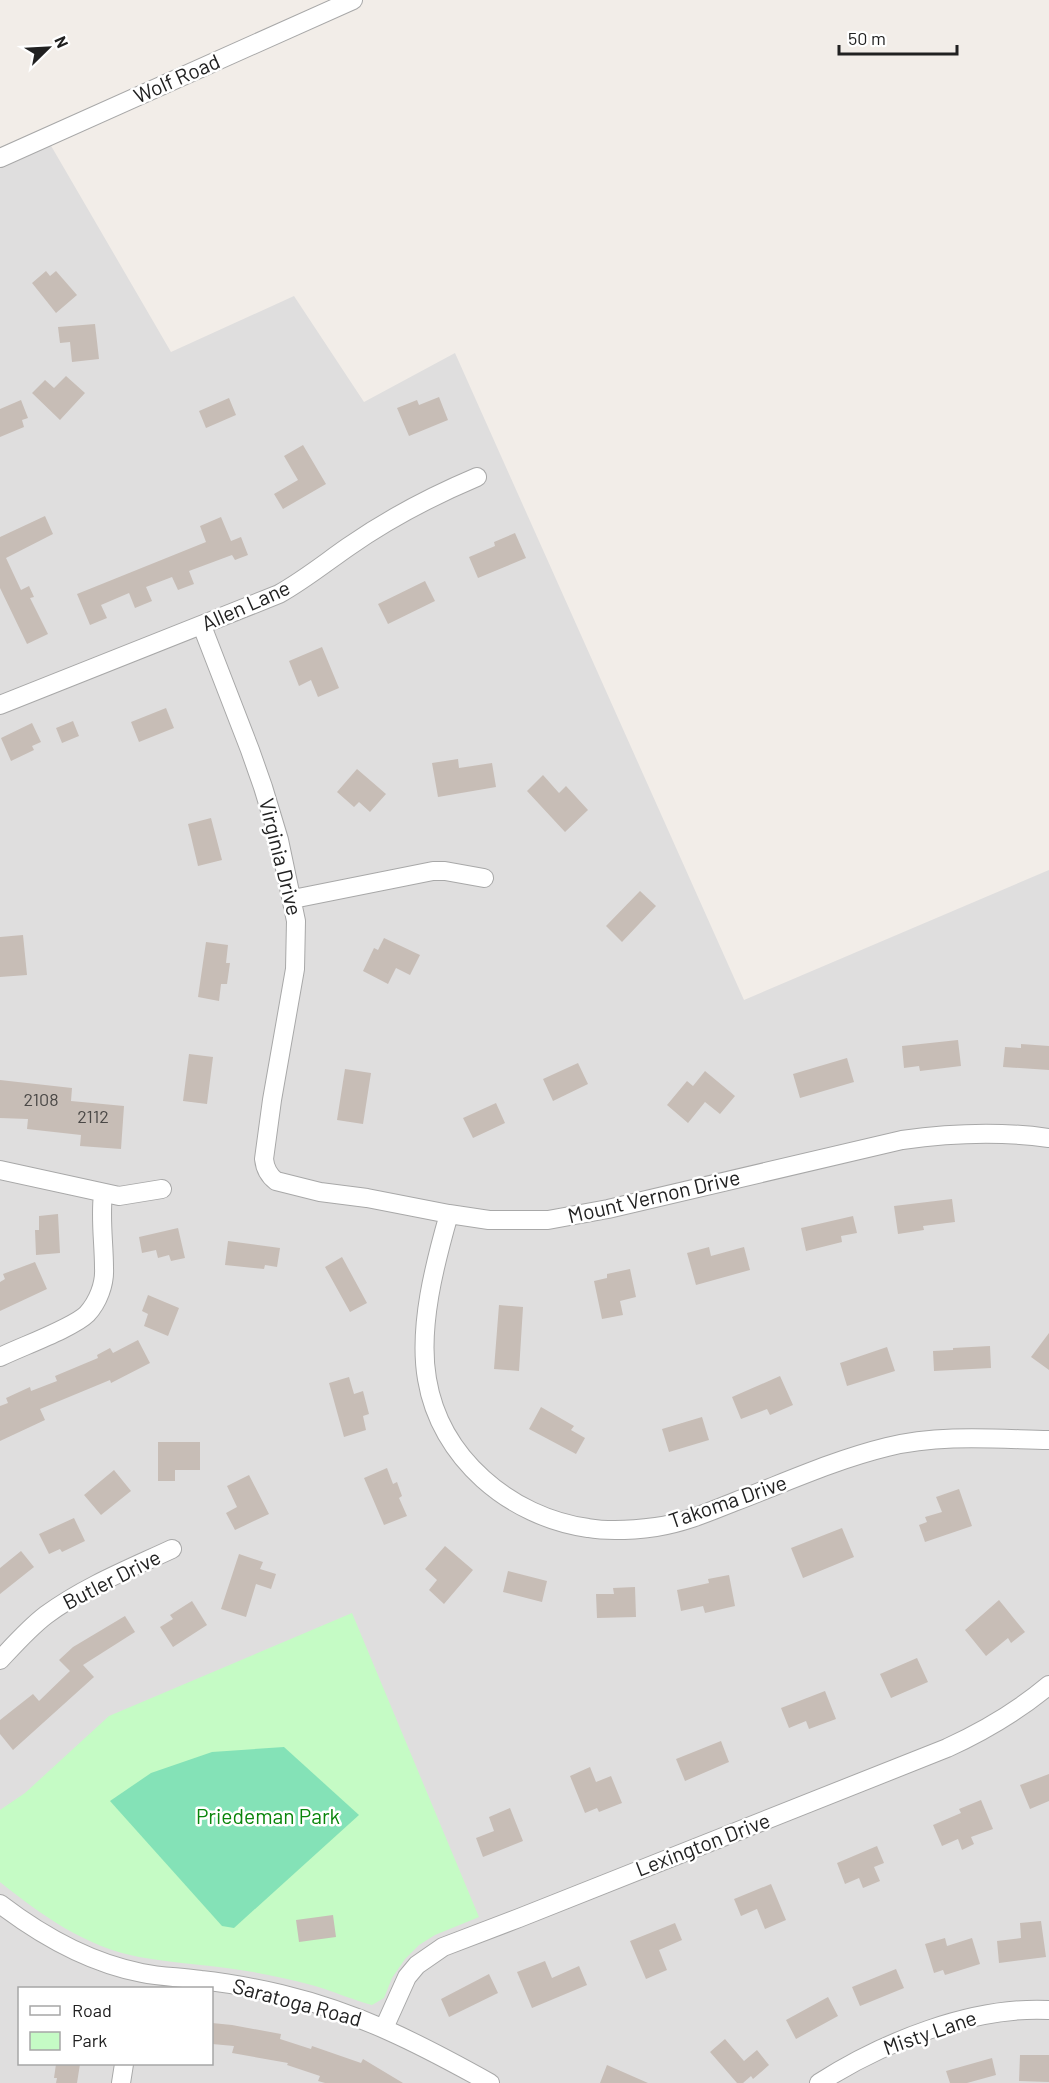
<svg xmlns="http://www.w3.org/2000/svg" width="1049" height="2083" font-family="Barlow,sans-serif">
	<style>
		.residential { fill: #dfdede; fill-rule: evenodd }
		.park { fill: #c5fbc5 }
		.pitch { fill: #84e2b7 }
		.building { fill: #c7bdb6 }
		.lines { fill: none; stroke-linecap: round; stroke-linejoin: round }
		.minor-casing { stroke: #a8a8a8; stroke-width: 20 }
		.minor { stroke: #fff; stroke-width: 18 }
		.labels { text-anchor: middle; stroke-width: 5; stroke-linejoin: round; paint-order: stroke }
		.number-label { font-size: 18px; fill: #4a4846 }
		.street-label { font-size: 21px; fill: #212121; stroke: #fff }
		.park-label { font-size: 21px; fill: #09850b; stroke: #fff }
	</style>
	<rect width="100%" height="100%" fill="#f2ede8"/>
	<!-- residential -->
	<path class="residential" d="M50 144 171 352 294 296 364 402 455 353 744 1000 1049 870V2083H0V166ZM20 1988H212V2064H20Z"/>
	<!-- park -->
	<path class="park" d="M352 1613 479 1917 435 1935 419 1945 405 1959 392 1978 384 1998 372 2005C353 2000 335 1992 315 1986 295 1980 274 1976 253 1972 215 1965 177 1964 139 1957 86 1947 41 1915 0 1882V1810L25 1793 109 1716Z"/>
	<!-- pitch -->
	<path class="pitch" d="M284 1747 359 1815 234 1928 222 1926 110 1801 151 1773 212 1752Z"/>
	<!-- building -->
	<path class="building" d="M46 271 50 276 56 271 77 295 56 313 32 283Z
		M95 324 99 359 72 362 70 342 60 343 58 327Z
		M66 376 85 393 60 420 32 393 45 380 54 388Z
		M439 397 448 420 409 436 397 408 417 400 419 405Z
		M229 398 236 415 206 428 199 411Z
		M21 400 28 418 22 420 24 427 0 437V409Z
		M303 445 326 484 283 509 274 494 298 480 284 456Z
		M45 516 53 534 6 558 21 590 29 586 34 597 30 598 48 634 27 644 0 588V537Z
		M221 517 231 541 241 537 248 555 235 560 232 555 189 571 194 584 178 590 172 577 146 587 152 601 135 608 129 593 101 605 107 618 90 625 77 594 206 542 200 526Z
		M515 533 526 558 478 578 469 557 495 546 494 542Z
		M425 581 435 601 388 624 378 604Z
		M322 647 339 688 318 697 311 680 299 686 289 661Z
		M166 708 174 728 139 742 131 722Z
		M73 721 79 736 62 743 56 728Z
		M32 723 41 742 32 746 34 750 11 761 1 738Z
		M458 759 459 768 492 763 496 787 438 797 432 763Z
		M357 769 386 794 370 812 359 802 354 807 337 792Z
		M543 775 559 793 566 786 588 810 565 832 527 791Z
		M211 818 222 860 198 866 188 824Z
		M640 891 656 906 622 942 606 926Z
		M23 935 27 975 0 977V937Z
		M384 938 420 955 410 975 396 968 388 984 363 971 374 948 378 950Z
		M206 942 228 945 226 963H230L227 984H221L219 1001 198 997Z
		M958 1040 961 1066 920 1071 919 1066 904 1068 902 1046Z
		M1021 1044 1049 1046V1070L1003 1067 1005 1047 1021 1048Z
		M189 1054 213 1057 207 1104 183 1101Z
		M847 1058 854 1082 800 1098 793 1074Z
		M578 1063 588 1084 553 1101 543 1079Z
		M345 1069 371 1073 363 1124 337 1120Z
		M705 1071 735 1096 720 1114 705 1102 688 1123 667 1105 687 1081 693 1086Z
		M0 1080 72 1088 71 1101 124 1106 121 1149 80 1146 81 1135 27 1129 28 1119 0 1118Z
		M496 1103 505 1123 473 1138 463 1118Z
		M952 1199 955 1222 923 1226 924 1230 898 1234 894 1206Z
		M58 1214 60 1253 36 1255 35 1230H39V1216Z
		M853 1216 857 1233 841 1236 842 1242 806 1251 801 1228Z
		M178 1228 185 1258 171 1261 169 1255 158 1258 156 1250 142 1253 139 1237Z
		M228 1241 280 1248 277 1267 265 1265 264 1269 225 1265Z
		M709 1247 711 1256 744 1247 750 1270 696 1285 687 1253Z
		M342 1257 367 1303 350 1312 325 1267Z
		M35 1262 47 1289 0 1311V1282L5 1279 3 1274Z
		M630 1269 636 1297 620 1301 623 1315 602 1319 594 1281 607 1278V1274Z
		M148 1295 179 1308 168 1336 144 1326 148 1314 142 1311Z
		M499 1305 523 1307 519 1371 494 1369Z
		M1049 1333V1370L1031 1357Z
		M138 1340 150 1363 111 1383 110 1380 40 1409 45 1420 0 1441V1406L8 1403 6 1398 30 1387 31 1391 57 1381 55 1376 98 1358 97 1355 110 1348 113 1353Z
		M990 1346 991 1368 934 1371 933 1351 953 1350V1348Z
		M887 1347 895 1371 847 1386 840 1363Z
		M780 1376 793 1405 770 1415 767 1409 741 1419 732 1397Z
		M349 1377 354 1394 363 1391 369 1414 363 1416 366 1430 344 1437 329 1383Z
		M541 1407 574 1426 571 1430 585 1438 576 1454 529 1429Z
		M702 1417 709 1440 669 1452 662 1429Z
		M158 1442H200V1470H175V1481H158Z
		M387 1468 393 1484 397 1482 402 1496 399 1498 407 1516 384 1525 364 1478Z
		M114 1470 131 1491 101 1515 84 1495Z
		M249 1475 269 1514 235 1530 226 1513 237 1507 227 1486Z
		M959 1489 972 1526 925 1542 919 1525 927 1522 925 1517 942 1512 936 1497Z
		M74 1518 85 1541 62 1552 60 1549 49 1554 39 1534Z
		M842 1528 854 1557 803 1578 791 1548Z
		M445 1546 473 1570 444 1604 429 1590 437 1580 425 1569Z
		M21 1551 34 1567 0 1594V1568Z
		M239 1554 263 1562 260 1569 276 1574 271 1589 256 1584 246 1617 221 1609Z
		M508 1571 547 1581 542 1602 503 1592Z
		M729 1575 735 1606 705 1613 703 1606 681 1611 677 1590 709 1583 708 1579Z
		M635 1587 636 1617 597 1618 596 1594H614L613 1588Z
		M999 1600 1025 1632 1011 1643 1008 1638 986 1656 965 1630Z
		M192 1601 207 1625 173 1647 160 1627 173 1619 170 1615Z
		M125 1616 135 1632 83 1665 94 1677 13 1750 0 1734V1720L33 1694 39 1701 70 1671 59 1660 73 1647Z
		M917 1658 928 1682 891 1698 880 1674Z
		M825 1691 836 1719 809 1729 806 1721 789 1728 781 1708Z
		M721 1741 729 1762 685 1781 676 1759Z
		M590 1767 596 1782 611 1776 622 1803 599 1812 597 1808 585 1813 570 1776Z
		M1049 1774V1801L1030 1809 1020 1785Z
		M981 1800 993 1829 971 1837 974 1844 962 1850 958 1839 942 1846 933 1825 961 1813 959 1809Z
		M510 1808 523 1841 483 1857 476 1838 494 1831 489 1817Z
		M877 1846 884 1863 874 1867 880 1881 863 1888 859 1878 845 1884 837 1863Z
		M771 1884 786 1920 765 1929 757 1909 741 1916 734 1899Z
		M333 1915 336 1937 299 1942 296 1920Z
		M1041 1921 1046 1957 999 1963 997 1941 1021 1938 1020 1923Z
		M675 1923 682 1940 659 1950 667 1970 646 1979 630 1941Z
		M945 1938 947 1946 972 1938 980 1964 945 1975 943 1970 934 1973 925 1944Z
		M545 1961 552 1978 579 1966 587 1985 532 2008 517 1972Z
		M896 1969 904 1988 860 2006 852 1987Z
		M489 1974 498 1993 449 2017 441 1999Z
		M828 1997 838 2016 796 2039 786 2020Z
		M212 2023 232 2025 281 2034 280 2039 311 2049 312 2046 361 2063 363 2059 403 2083H325L318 2081 320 2076 287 2065 288 2063 232 2053 234 2046 212 2044Z
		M725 2039 744 2061 757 2050 769 2065 753 2079 751 2076 743 2083H737L710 2052Z
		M1020 2055H1049V2082L1019 2081Z
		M992 2058 996 2075 967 2083H950L946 2071Z
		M56 2064H80L77 2083H56L57 2078H54Z
		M607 2065 648 2083H600Z"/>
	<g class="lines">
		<defs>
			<path id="minor" d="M0 158 353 0
				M202 626 250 750 263 787 279 840 296 921 295 969 272 1100 264 1159C265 1168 268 1175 276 1181L320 1192 367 1198 449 1214 489 1220H548L608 1209 902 1140C951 1133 1000 1131 1049 1138
				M0 705 279 594C304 580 325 563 348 547 388 519 432 496 477 477
				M293 899 433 871H445L484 878
				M0 1170 119 1196 162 1189
				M449 1214C435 1263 418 1327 427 1379 440 1458 510 1517 588 1528 611 1532 634 1530 656 1527 683 1523 709 1512 734 1502 784 1483 834 1460 887 1447 940 1434 995 1439 1049 1440
				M0 1357C20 1347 73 1328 87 1314 98 1302 105 1284 104 1268 104 1243 100 1219 103 1194
				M0 1660C14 1645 29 1628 46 1615 84 1587 129 1569 172 1549
				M0 1904C42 1936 90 1963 142 1973 161 1977 181 1977 201 1980 228 1983 255 1988 281 1994 360 2013 420 2044 490 2083
				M384 2028 407 1977 417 1965 443 1947 519 1918 947 1748C984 1731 1018 1711 1049 1685
				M121 2083 124 2064
				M819 2083C883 2042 972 2006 1049 2010"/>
		</defs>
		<!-- minor casing -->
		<use href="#minor" class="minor-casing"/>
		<!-- minor -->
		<use href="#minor" class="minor"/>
	</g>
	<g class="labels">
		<!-- number labels -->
		<g class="number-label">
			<text x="41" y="1106">2108</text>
			<text x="93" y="1123">2112</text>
		</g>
		<!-- street labels -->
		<g class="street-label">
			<text transform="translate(177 79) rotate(-24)" y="7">Wolf Road</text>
			<text transform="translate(246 606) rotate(-24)" y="7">Allen Lane</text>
			<text transform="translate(280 857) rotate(76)" y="7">Virginia Drive</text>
			<text transform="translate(654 1197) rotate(-13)" y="7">Mount Vernon Drive</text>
			<text transform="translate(728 1502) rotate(-19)" y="7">Takoma Drive</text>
			<text transform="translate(112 1580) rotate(-27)" y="7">Butler Drive</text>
			<text transform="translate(703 1845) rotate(-21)" y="7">Lexington Drive</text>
			<text transform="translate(297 2003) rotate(15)" y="7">Saratoga Road</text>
			<text transform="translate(930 2033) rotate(-19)" y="7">Misty Lane</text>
		</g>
		<!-- park labels -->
		<g class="park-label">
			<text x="268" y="1824">Priedeman Park</text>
		</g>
	</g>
	<!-- legend -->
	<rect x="18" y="1987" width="195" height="78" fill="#ffffff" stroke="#a6a6a6" stroke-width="1.5"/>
	<rect x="30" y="2006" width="30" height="9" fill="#ffffff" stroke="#a6a6a6" stroke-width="1.5"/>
	<text x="72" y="2017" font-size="18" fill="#212121">Road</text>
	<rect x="30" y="2032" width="30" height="18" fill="#c5fbc5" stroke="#a6a6a6" stroke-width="1.5"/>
	<text x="72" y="2047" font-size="18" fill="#212121">Park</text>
	<!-- north arrow -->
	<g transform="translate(48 48) rotate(66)" stroke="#ffffff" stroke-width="4.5" paint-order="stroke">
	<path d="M0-4.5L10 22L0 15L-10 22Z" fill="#212121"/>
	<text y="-9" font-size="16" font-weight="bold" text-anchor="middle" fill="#212121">N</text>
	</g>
	<!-- scale -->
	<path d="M839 45v9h118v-9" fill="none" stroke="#212121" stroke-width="3"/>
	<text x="848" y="45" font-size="18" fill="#212121" stroke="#ffffff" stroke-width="4.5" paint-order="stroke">50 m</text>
</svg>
